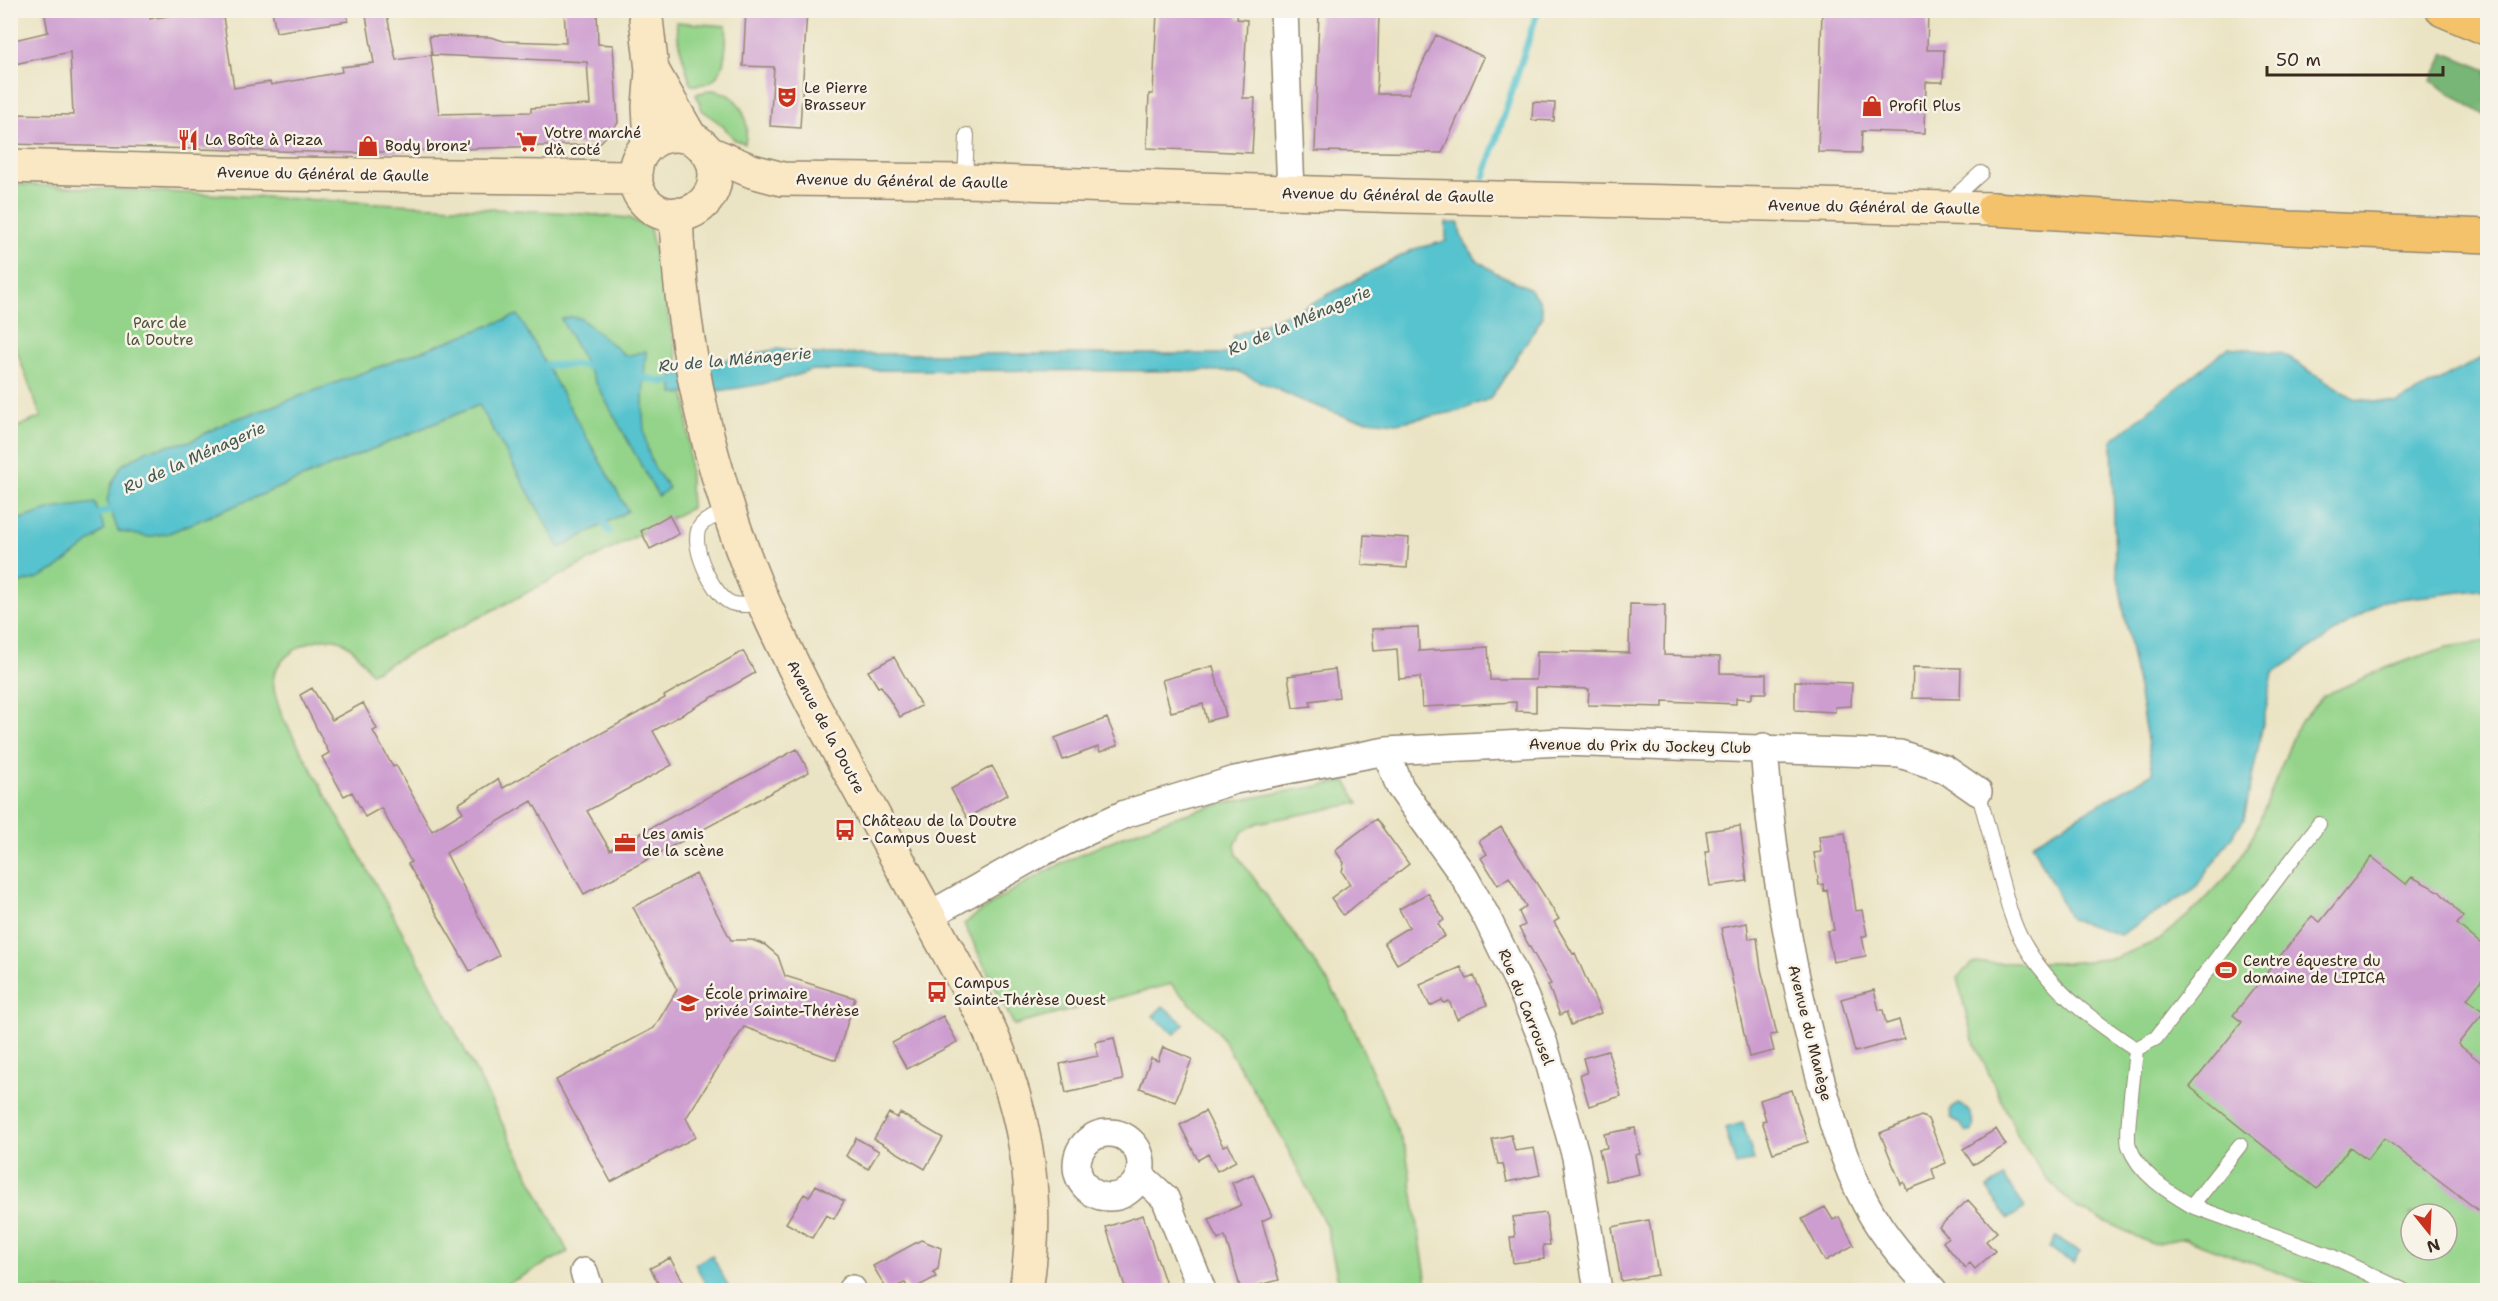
<svg xmlns="http://www.w3.org/2000/svg" width="2498" height="1301" font-family="'Shantell Sans',sans-serif">
	<style>
		.green { fill: #94d48a; stroke: #687f54; stroke-width: 1.5; fill-rule: evenodd }
		.forest { fill: #77b676; stroke: #59704a; stroke-width: 1.5 }
		.water { fill: #57c3ce; stroke: #497676; stroke-width: 1.5 }
		.lines { fill: none; stroke-linecap: round; stroke-linejoin: round }
		.stream { stroke: #57c3ce; stroke-width: 7 }
		.building { fill: #cd9dd0 }
		.service-casing { stroke: #938771; stroke-width: 16 }
		.minor-casing { stroke: #938771; stroke-width: 30 }
		.secondary-casing { stroke: #938771; stroke-width: 36 }
		.trunk-casing { stroke: #938771; stroke-width: 36 }
		.service { stroke: #fff; stroke-width: 14 }
		.minor { stroke: #fff; stroke-width: 27 }
		.secondary { stroke: #fae7c3; stroke-width: 33 }
		.trunk { stroke: #f3c26a; stroke-width: 33 }
		.labels { text-anchor: middle; stroke-width: 5; stroke-linejoin: round; paint-order: stroke }
		.poi-label { font-size: 15px; fill: #3b2a1e; stroke: #f7f3e8; text-anchor: start }
		.street-label { font-size: 15px; fill: #3b2a1e; stroke: #f7f3e8 }
		.park-label { font-size: 15px; fill: #515439; stroke: #f7f3e8 }
		.water-label { font-size: 16px; font-style: italic; fill: #435853; stroke: #f7f3e8 }
	</style>
	<rect width="100%" height="100%" fill="#f7f3e8"/>
	<filter id="ink" filterUnits="userSpaceOnUse"><feTurbulence type="fractalNoise" baseFrequency=".0167" numOctaves="2"/><feDisplacementMap in="SourceGraphic" scale="12" xChannelSelector="R" yChannelSelector="G"/><feConvolveMatrix kernelMatrix="1 2 1 2 8 2 1 2 1" color-interpolation-filters="sRGB"/></filter>
	<filter id="wash" filterUnits="userSpaceOnUse"><feTurbulence type="fractalNoise" baseFrequency=".008" numOctaves="4" result="noise"/><feDisplacementMap in="SourceGraphic" scale="24" xChannelSelector="R" yChannelSelector="G"/><feGaussianBlur stdDeviation="1.35" result="paint"/><feColorMatrix in="noise" values="0 0 0 0 0 0 0 0 0 0 0 0 0 0 0 0 0 1.4 0 .05"/><feComposite in="paint" operator="in"/></filter>
	<g filter="url(#wash)">
		<rect width="100%" height="100%" fill="#ebe4c4"/>
		<!-- green -->
		<path class="green" d="M676 22 726 26C727 32 726 39 726 45 724 68 719 87 691 85L679 44Z
			M711 90C739 92 751 118 745 143L735 140 722 125 702 110 696 94Z
			M11 184 572 213 629 218 650 229 687 405 691 508 371 673C363 662 355 649 343 642 322 630 280 652 274 675 271 687 279 705 282 716L428 978 568 1252 496 1290H11L10 430 41 417 11 335Z
			M2487 641V1290H2326L2183 1238 2152 1244 2077 1208 2046 1178 2020 1140 1973 1040 1957 978 1972 963H2068L2115 958 2157 941 2198 907 2233 870 2254 834 2298 725 2323 696 2388 667 2447 647ZM2411 1214H2447V1250H2411Z
			M1346 781 1359 803 1257 823 1243 831 1235 845 1237 855 1320 970 1347 1013 1406 1151 1428 1290H1340L1327 1228 1277 1128 1217 1030 1171 984 1014 1025 964 924C1027 874 1124 831 1202 809 1249 796 1299 790 1346 781Z"/>
		<!-- forest -->
		<path class="forest" d="M2445 53 2487 70V117L2431 81Z"/>
		<!-- water -->
		<path class="water" d="M1446 223H1459L1461 236 1476 259 1496 273 1529 288 1540 302 1543 316 1499 386 1489 399 1459 411 1396 423 1350 418 1305 402 1237 371 811 370C775 385 712 393 673 394V373L675 371 778 349 809 354H1234L1233 336 1307 306 1414 249 1446 241Z
			M518 315 628 511 560 548 479 405 169 533 148 537 118 531 107 500 112 483 122 465 148 450 191 441 229 421 260 411Z
			M570 317 580 318 626 356 646 351C644 386 638 426 651 460 654 470 663 479 669 488L658 496 561 319Z
			M2229 347 2281 353 2355 399 2397 403 2487 355V589L2382 601 2273 673 2244 819 2194 890 2120 935 2070 919 2032 843 2153 773 2115 561 2112 440Z
			M95 503 105 530 56 569 38 578 11 586V522L52 509Z
			M1163 1006 1184 1024 1175 1034 1153 1016Z
			M1959 1104C1970 1108 1972 1117 1974 1127L1971 1132H1966L1960 1123 1951 1118 1950 1109Z
			M1743 1123 1754 1160 1736 1165 1725 1128Z
			M2004 1177 2025 1208 2008 1219 1987 1188Z
			M2056 1237 2080 1252 2073 1263 2049 1248Z
			M712 1255 730 1290H709L695 1264Z"/>
		<g class="lines">
			<!-- stream -->
			<path class="stream" d="M1484 177 1538 10
				M537 365H582L595 368
				M635 376 664 382 680 380
				M92 517 117 506
				M601 518 609 532"/>
		</g>
		<g id="blocks">
			<!-- building -->
			<path class="building" d="M44 10H149L150 19 206 10H222L234 88 270 82 271 85 342 72 341 67 374 63 365 10H386L396 60 431 55 439 114 531 112V108L590 105 587 62 432 55 429 36 490 37 504 41 566 43 564 10H597L598 44 613 45 618 123 599 144 353 153 10 144V114L73 115 70 52 10 65V41L48 32Z
				M272 10H347L348 21 276 32Z
				M746 10H807L800 128 770 126 774 67 743 66Z
				M1199 10H1238L1237 19 1247 20 1243 98H1255L1252 153 1147 148 1149 94H1153L1157 12 1199 14Z
				M1319 10H1379L1377 94H1408L1436 35 1484 57 1442 153 1315 151Z
				M1822 10H1928L1927 50H1944L1943 82H1926L1925 133 1862 131 1861 153 1818 152Z
				M1533 102 1555 103 1554 121 1532 120Z
				M669 515 679 534 650 549 641 531Z
				M1364 535 1409 538 1407 568 1362 565Z
				M1630 604 1665 605 1664 655 1720 657V673L1766 674V693H1752V698L1749 699 1736 698V704L1663 701V707L1588 705 1589 689 1536 687V712L1516 711V702L1422 707 1420 677 1399 679 1397 649 1374 651 1372 629 1418 627 1419 651 1488 647 1490 680H1536L1537 651 1629 653Z
				M743 651 755 673 653 731 672 765 587 811 610 850 797 749 809 772 584 894 532 801 446 853 499 956 470 971 408 864 411 862 381 808 365 817 352 792 344 796 322 757 329 753 300 695 312 688 332 720 363 703 377 729 373 731 393 767 396 765 432 831 463 812 458 804 498 779 503 788 665 698 664 696Z
				M894 657 921 706 900 717 881 686 878 687 868 671Z
				M1213 666 1226 716 1207 721 1203 704 1171 712 1162 680Z
				M1913 667 1961 668 1960 699 1912 698Z
				M1335 669 1339 697 1310 701 1311 706 1293 708 1288 676Z
				M1795 681 1852 683 1851 706 1835 707V712L1795 710Z
				M1107 718 1118 745 1100 752 1098 747 1063 760 1055 738Z
				M992 766 1008 794 967 818 951 789Z
				M1376 819 1409 864 1343 915 1331 898 1350 884 1342 872 1344 863 1335 850Z
				M1740 826 1747 881 1710 886 1705 852H1709L1706 831Z
				M1501 827 1559 919 1554 922 1573 954 1575 953 1601 1013 1571 1025 1566 1012 1560 1015 1548 985 1551 984 1519 928 1525 925 1519 912 1526 906 1509 877 1498 885 1481 858 1487 854 1479 841Z
				M1845 833 1856 911 1862 910 1867 935 1862 937 1866 956 1833 962 1827 931 1834 930 1827 890 1824 891 1823 884 1819 885 1814 853 1821 852 1819 836Z
				M2372 857 2406 884 2412 877 2439 891 2463 917 2457 924 2487 949V973L2467 999 2484 1012 2458 1044 2487 1067V1217L2384 1138 2367 1160 2350 1147 2317 1189 2190 1087 2242 1022 2233 1015 2312 916 2320 922Z
				M696 874 731 940H752L765 945 778 956 785 976 855 998 836 1060 744 1027 686 1118 696 1137 611 1182 556 1080 654 1028 677 990 633 907Z
				M1428 893 1444 920 1438 924 1445 936 1397 964 1384 942 1409 927 1399 909Z
				M1747 923 1749 939 1757 938 1761 969 1777 1034 1770 1035 1774 1051 1749 1057 1721 928Z
				M1461 967 1467 979 1474 976 1487 1005 1457 1019 1449 1001 1444 1003 1442 1000 1430 1006 1420 985Z
				M1874 990 1879 1010H1883L1886 1024 1899 1020 1904 1039 1855 1052 1841 999Z
				M943 1016 957 1042 907 1069 892 1043Z
				M1114 1038 1123 1080 1066 1093 1060 1064 1098 1056 1095 1042Z
				M1163 1047 1192 1059 1175 1102 1140 1088 1151 1058 1158 1061Z
				M1608 1051 1621 1096 1589 1106 1580 1075 1587 1073 1583 1058Z
				M1792 1090 1808 1142 1773 1153 1762 1121 1766 1120 1760 1100Z
				M1205 1111 1223 1146 1228 1144 1236 1161 1217 1171 1208 1154 1198 1160 1180 1125Z
				M889 1113 897 1118 900 1113 943 1138 925 1169 874 1139Z
				M1921 1116 1928 1119 1946 1163 1932 1169 1935 1179 1907 1190 1904 1182 1901 1184 1880 1133Z
				M1635 1128 1640 1154 1635 1155 1639 1174 1606 1181 1599 1149 1607 1148 1604 1134Z
				M1996 1129 2006 1145 1973 1165 1963 1149Z
				M1511 1135 1515 1151 1534 1148 1540 1175 1507 1182 1503 1164H1498L1492 1139Z
				M856 1138 879 1151 868 1169 846 1156Z
				M1253 1174 1272 1216 1262 1221 1279 1280 1241 1290 1225 1236 1218 1240 1209 1219 1241 1205 1232 1183Z
				M816 1185 844 1201 834 1219 826 1215 812 1238 786 1223 804 1194 809 1197Z
				M1968 1200 1997 1232 1986 1241 1995 1251 1975 1269 1970 1263 1965 1268 1943 1242 1948 1237 1939 1227Z
				M1825 1207 1833 1220 1839 1217 1854 1245 1825 1261 1802 1219Z
				M1546 1213 1550 1245H1543L1544 1259 1513 1263 1510 1237H1515L1513 1217Z
				M1143 1215 1155 1253 1168 1290H1126L1106 1227Z
				M1649 1220 1658 1275 1621 1281 1612 1227Z
				M921 1240 941 1248 938 1269 933 1272 936 1277 911 1290H909L905 1283 887 1290 873 1266Z
				M670 1258 688 1290H662L650 1268Z"/>
		</g>
	</g>
	<g filter="url(#ink)">
		<use href="#blocks" fill-opacity="0" stroke="#938771" stroke-width="1.5"/>
		<g class="lines">
			<defs>
				<path id="service" d="M965 181 967 135
					M1948 203 1981 173
					M731 511C721 515 708 517 701 525 687 541 713 596 731 603 741 607 754 604 764 603
					M1978 792C1986 819 1993 845 1999 872 2006 896 2011 921 2023 942 2049 989 2092 1020 2136 1049 2135 1064 2125 1136 2129 1146 2139 1174 2168 1192 2192 1206
					M2136 1049 2156 1038 2319 824
					M2240 1145 2192 1206 2331 1256 2403 1290"/>
				<path id="minor" d="M1284 10 1291 193
					M1764 747C1771 854 1789 959 1816 1062 1829 1110 1842 1160 1866 1204 1883 1236 1908 1264 1933 1290
					M1386 751 1400 787 1465 878 1487 918 1520 986 1543 1041 1576 1157 1598 1290
					M928 916 1040 853 1125 814 1235 780 1386 751 1561 742 1900 754 1945 769 1978 792
					M1077 1165a32 32 0 1 1 64 0a32 32 0 1 1-64 0Z
					M1140 1175 1165 1198 1202 1290
					M584 1272 590 1290
					M852 1290V1289"/>
				<path id="secondary" d="M645 10 652 70 649 106 651 143
					M652 70 690 137
					M635 175a40 40 0 1 1 80 0a40 40 0 1 1-80 0Z
					M709 153 752 171 782 179 965 181 1403 196 1993 209
					M10 166 277 174 636 178
					M676 214C680 328 703 442 742 549 761 602 787 653 812 703L980 1010C1024 1100 1042 1191 1026 1290"/>
				<path id="trunk" d="M2443 10 2488 29
					M1993 209 2290 228 2488 236"/>
			</defs>
			<!-- service casing -->
			<use href="#service" class="service-casing"/>
			<!-- minor casing -->
			<use href="#minor" class="minor-casing"/>
			<!-- secondary casing -->
			<use href="#secondary" class="secondary-casing"/>
			<!-- trunk casing -->
			<use href="#trunk" class="trunk-casing"/>
			<!-- service -->
			<use href="#service" class="service"/>
			<!-- minor -->
			<use href="#minor" class="minor"/>
			<!-- secondary -->
			<use href="#secondary" class="secondary"/>
			<!-- trunk -->
			<use href="#trunk" class="trunk"/>
		</g>
	</g>
	<!-- icons -->
	<defs>
		<symbol id="theatre-bare" viewBox="-9 -9 18 18"><path d="M-5-5.5Q0-4 5-5.5V0Q5 5 0 6Q-5 5-5 0ZM-3.3-2.5H-1v1.5H-3.3ZM1-2.5H3.3v1.5H1ZM-2.8 1Q0 5.5 2.8 1Z" fill="#c8321e" stroke="#f7f3e8" stroke-width="2.5" paint-order="stroke"/></symbol>
		<symbol id="shop-bare" viewBox="-9 -9 18 18"><path d="M-5-2.5h2.3a2.7 3.5 0 0 1 5.4 0H5L5.5 6h-11ZM-1.5-2.5h3a1.5 2.3 0 0 0-3 0Z" fill="#c8321e" stroke="#f7f3e8" stroke-width="2.5" paint-order="stroke"/></symbol>
		<symbol id="restaurant-bare" viewBox="-9 -9 18 18"><path d="M-5-6h1v4h1v-4h1v4h1v-4h1v5L-1.5 .5V6h-2V.5L-5-1ZM5-6V6H3V1.5H1.5Q1.5-4 5-6Z" fill="#c8321e" stroke="#f7f3e8" stroke-width="2.5" paint-order="stroke"/></symbol>
		<symbol id="supermarket-bare" viewBox="-9 -9 18 18"><path d="M-6-5.5h2.5l.6 2H6L4.5 2H-2.5L-4.4-4H-6ZM-1.5 3.2a1.3 1.3 0 1 0 .1 0ZM3 3.2a1.3 1.3 0 1 0 .1 0Z" fill="#c8321e" stroke="#f7f3e8" stroke-width="2.5" paint-order="stroke"/></symbol>
		<symbol id="bus-bare" viewBox="-9 -9 18 18"><path d="M-5-6H5V4H4V6H2V4H-2V6H-4V4H-5ZM-3.5-4V0h7V-4ZM-3.5 1.2v1.5H-2V1.2ZM2 1.2v1.5H3.5V1.2Z" fill="#c8321e" stroke="#f7f3e8" stroke-width="2.5" paint-order="stroke"/></symbol>
		<symbol id="office-bare" viewBox="-9 -9 18 18"><path d="M-6-3h4V-5.5h4V-3h4V5H-6ZM-1-4.5V-3h2v-1.5ZM-6 0V1H6V0Z" fill="#c8321e" stroke="#f7f3e8" stroke-width="2.5" paint-order="stroke"/></symbol>
		<symbol id="stadium-bare" viewBox="-9 -9 18 18"><path d="M0-5a6.5 5 0 1 0 0 10a6.5 5 0 1 0 0-10ZM-3.5-1.8h7v3.6h-7Z" fill="#c8321e" stroke="#f7f3e8" stroke-width="2.5" paint-order="stroke"/></symbol>
		<symbol id="school-bare" viewBox="-9 -9 18 18"><path d="M0-5L7-2L0 1L-7-2ZM-4 1L0 2.5L4 1V4Q0 6-4 4Z" fill="#c8321e" stroke="#f7f3e8" stroke-width="2.5" paint-order="stroke"/></symbol>
	</defs>
	<g fill-rule="evenodd">
		<use href="#theatre-bare" x="772" y="82" width="30" height="30"/>
		<use href="#shop-bare" x="1857" y="91" width="30" height="30"/>
		<use href="#restaurant-bare" x="173" y="125" width="30" height="30"/>
		<use href="#supermarket-bare" x="512" y="127" width="30" height="30"/>
		<use href="#shop-bare" x="353" y="131" width="30" height="30"/>
		<use href="#bus-bare" x="830" y="815" width="30" height="30"/>
		<use href="#office-bare" x="610" y="828" width="30" height="30"/>
		<use href="#stadium-bare" x="2211" y="955" width="30" height="30"/>
		<use href="#bus-bare" x="922" y="977" width="30" height="30"/>
		<use href="#school-bare" x="673" y="988" width="30" height="30"/>
	</g>
	<g class="labels">
		<!-- poi labels -->
		<g class="poi-label">
			<text x="804" y="93">Le Pierre<tspan x="804" dy="17">Brasseur</tspan></text>
			<text x="1889" y="111">Profil Plus</text>
			<text x="544" y="138">Votre marché<tspan x="544" dy="17">d'à coté</tspan></text>
			<text x="205" y="145">La Boîte à Pizza</text>
			<text x="385" y="151">Body bronz'</text>
			<text x="862" y="826">Château de la Doutre<tspan x="862" dy="17">- Campus Ouest</tspan></text>
			<text x="642" y="839">Les amis<tspan x="642" dy="17">de la scène</tspan></text>
			<text x="2243" y="966">Centre équestre du<tspan x="2243" dy="17">domaine de LIPICA</tspan></text>
			<text x="954" y="988">Campus<tspan x="954" dy="17">Sainte-Thérèse Ouest</tspan></text>
			<text x="705" y="999">École primaire<tspan x="705" dy="17">privée Sainte-Thérèse</tspan></text>
		</g>
		<!-- street labels -->
		<g class="street-label">
			<text transform="translate(323 174) rotate(1)" y="5">Avenue du Général de Gaulle</text>
			<text transform="translate(902 181) rotate(1)" y="5">Avenue du Général de Gaulle</text>
			<text transform="translate(1388 195) rotate(1)" y="5">Avenue du Général de Gaulle</text>
			<text transform="translate(1874 207) rotate(1)" y="5">Avenue du Général de Gaulle</text>
			<text transform="translate(826 727) rotate(62)" y="5">Avenue de la Doutre</text>
			<text transform="translate(1640 746) rotate(1)" y="5">Avenue du Prix du Jockey Club</text>
			<text transform="translate(1526 1007) rotate(68)" y="5">Rue du Carrousel</text>
			<text transform="translate(1810 1033) rotate(76)" y="5">Avenue du Manège</text>
		</g>
		<!-- park labels -->
		<g class="park-label">
			<text x="160" y="328">Parc de<tspan x="160" dy="17">la Doutre</tspan></text>
		</g>
		<!-- water labels -->
		<g class="water-label">
			<text transform="translate(1299 320) rotate(-23)" y="6">Ru de la Ménagerie</text>
			<text transform="translate(735 359) rotate(-5)" y="6">Ru de la Ménagerie</text>
			<text transform="translate(194 457) rotate(-24)" y="6">Ru de la Ménagerie</text>
		</g>
	</g>
	<!-- margin -->
	<rect width="2498" height="1301" fill="none" stroke="#f7f3e8" stroke-width="36"/>
	<!-- north arrow -->
	<g transform="translate(2429 1232) rotate(162)"><circle r="28" fill="#f7f3e8" stroke="#aca397" stroke-width="1.5"/>
	<path d="M0-4.5L10 22L0 15L-10 22Z" fill="#c8321e"/>
	<text y="-9" font-size="16" font-weight="bold" text-anchor="middle" fill="#3b2a1e">N</text>
	</g>
	<!-- scale -->
	<path d="M2267 66v9h176v-9" fill="none" stroke="#3b2a1e" stroke-width="3"/>
	<text x="2276" y="66" font-size="18" fill="#3b2a1e" stroke="#f7f3e8" stroke-width="4.5" paint-order="stroke">50 m</text>
</svg>
